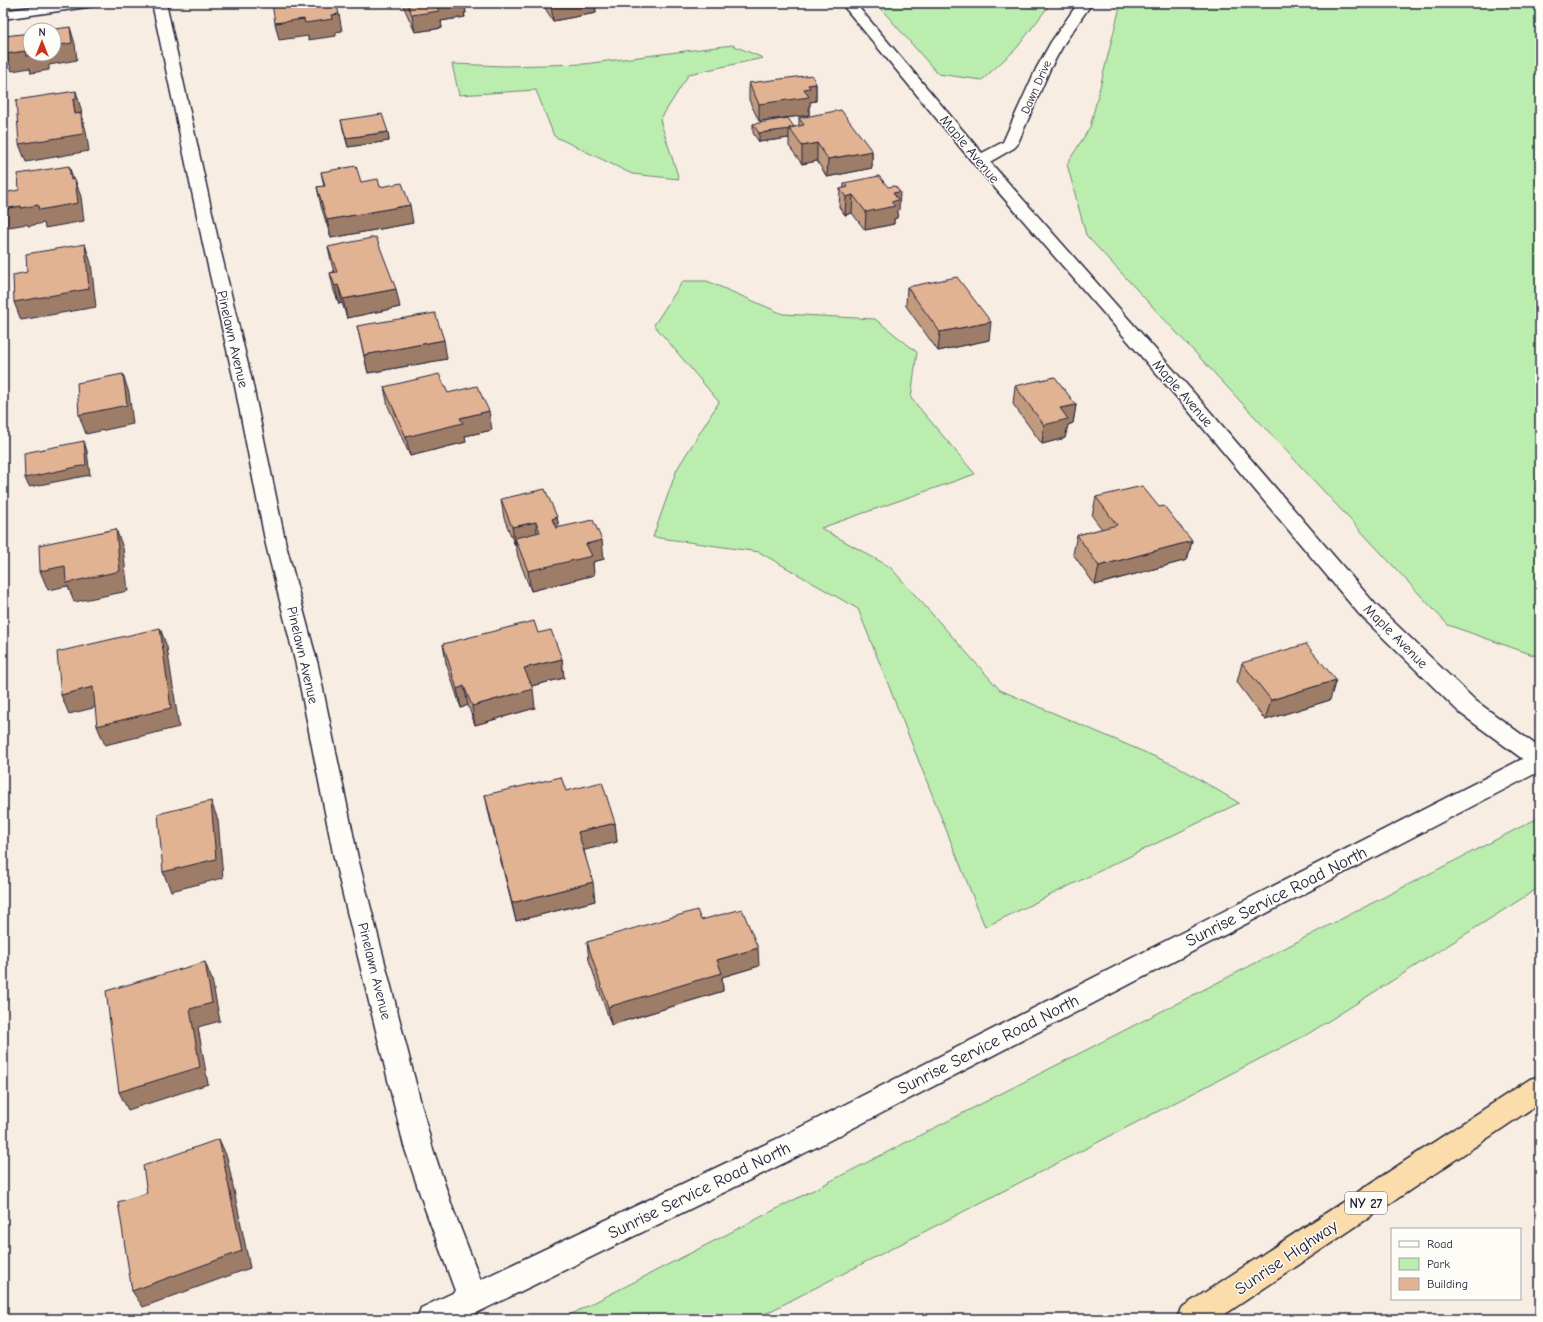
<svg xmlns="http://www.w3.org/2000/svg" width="1543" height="1322" font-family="'Comic Neue',sans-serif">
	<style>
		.green { fill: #baedae; stroke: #6e8874 }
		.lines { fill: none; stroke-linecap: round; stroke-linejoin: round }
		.minor-casing { stroke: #22223b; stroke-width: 3 }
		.tertiary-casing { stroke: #22223b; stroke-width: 3 }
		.motorway-casing { stroke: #22223b; stroke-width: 3 }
		.minor { fill: #fdfcf7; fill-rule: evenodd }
		.tertiary { fill: #fdfcf7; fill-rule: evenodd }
		.motorway { fill: #faddab; fill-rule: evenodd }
		.wall { fill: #c29a7e; stroke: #22223b }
		.shaded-wall { fill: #9e7d67; stroke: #22223b }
		.building { fill: #e2b393; stroke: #22223b }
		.labels { text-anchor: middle; stroke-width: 3; stroke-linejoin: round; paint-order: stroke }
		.far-street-label { font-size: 12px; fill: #22223b; stroke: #fdfcf7 }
		.shield { fill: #fdfcf7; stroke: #646373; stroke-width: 1 }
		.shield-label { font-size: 13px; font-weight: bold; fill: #22223b }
		.street-label { font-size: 14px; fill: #22223b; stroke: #fdfcf7 }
		.near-street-label { font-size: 17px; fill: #22223b; stroke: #fdfcf7 }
	</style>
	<rect width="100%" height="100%" fill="#f8ede3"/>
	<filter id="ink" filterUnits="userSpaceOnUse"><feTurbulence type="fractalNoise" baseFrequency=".025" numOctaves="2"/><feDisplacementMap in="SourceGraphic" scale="8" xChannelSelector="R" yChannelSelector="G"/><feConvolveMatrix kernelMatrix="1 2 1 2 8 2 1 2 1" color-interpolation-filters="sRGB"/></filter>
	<g filter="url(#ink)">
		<!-- green -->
		<path class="green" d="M876 3H1051L1016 49 982 80 938 74Z
			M1121 3H1540V656L1533 655 1448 625 1086 235 1067 164 1090 127Z
			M732 45 763 58 689 74 660 120 679 179 632 174 554 136 536 90 459 95 452 64 505 66 584 64Z
			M683 281H707L783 314 875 319 917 352 911 398 975 474 821 528 890 567 1000 690 1179 767 1239 803 985 927 858 609 759 552 653 537 677 469 719 402 654 325Z
			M1540 817V887L1308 1034 755 1319H562Z"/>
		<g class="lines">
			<defs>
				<path id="minor" d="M58 3H94L92 6 87 7 3 19V11Z
					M152 3H166L219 244 252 381 286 545 318 665 358 858 432 1146 453 1209 488 1299 484 1309 473 1314 462 1309 458 1299 425 1209 404 1146 334 858 296 665 266 545 234 381 203 244Z
					M841 3H855L982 153 1003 142 1036 69 1051 42 1078 3H1092L1065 42 1050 69 1017 145 1014 148 990 162 1201 401 1375 604 1476 701 1540 748V769L1532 766 1460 713 1359 614 1187 409 974 164Z"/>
				<path id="tertiary" d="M1540 751V771L809 1151 464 1319H417L421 1308 789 1133 1532 754Z"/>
				<path id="motorway" d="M1540 1076V1103L1218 1319H1177L1181 1308 1530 1079Z"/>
			</defs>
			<!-- minor casing -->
			<use href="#minor" class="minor-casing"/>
			<!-- tertiary casing -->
			<use href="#tertiary" class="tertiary-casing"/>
			<!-- motorway casing -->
			<use href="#motorway" class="motorway-casing"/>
			<!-- minor -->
			<use href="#minor" class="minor"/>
			<!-- tertiary -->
			<use href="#tertiary" class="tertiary"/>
			<!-- motorway -->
			<use href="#motorway" class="motorway"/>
		</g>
		<!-- wall -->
		<path class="wall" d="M402 3H471V5L465 6 466 13H464L465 17 441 21 442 28 415 32Z
			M542 3H595L596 13 553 21Z
			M749 83 816 84V101L810 102V106H809V115L759 121 749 100Z
			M799 118 872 151V168L827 177 817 161 802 164 789 146V138L759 142 753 133V124L794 127 799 126Z
			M341 120 388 132 389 141 348 147 343 129Z
			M321 172 380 187 413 223 331 238 321 206 317 187 324 186Z
			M844 183 899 210H898L897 218 894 219V224L865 230 852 213 845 215 839 207 840 189 844 188Z
			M328 247 400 307 347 318 342 303 339 304 334 291 330 273 334 272 332 265Z
			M907 287 989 340 938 351 906 306Z
			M357 326 447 359 368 373Z
			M1015 386 1076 405 1073 423 1068 425 1065 438 1042 444 1013 404Z
			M384 387 448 393 492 430 465 436 466 442 410 456 388 406Z
			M1096 497 1159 507 1192 541 1187 560 1095 585 1073 554 1077 535 1102 529 1092 516Z
			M501 499 557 517 559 528 604 559 593 562 594 575 531 591 518 557 516 546H515L504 518Z
			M538 633 562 659 564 678 531 686 535 708 475 725 468 705 461 708 446 663 443 644Z
			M1242 663 1330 700 1265 720 1237 682Z
			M566 791 615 823 617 842 584 850 595 901 516 921 489 814 485 795Z
			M701 920 759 966 722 977 723 991 611 1025 589 960 587 942Z"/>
		<!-- shaded-wall -->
		<path class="shaded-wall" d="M445 3H471V5L465 6 466 13H464L465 17 441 21 442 28 415 32 412 15 436 4Z
			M556 3H595L596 13 553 21 551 4Z
			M339 14 342 31 336 32V36L308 40V36L279 40 275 23Z
			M70 27 75 44 77 60 49 65V70L31 73 30 68 12 71 6 54 25 51 37 54H54V46Z
			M816 84V101L810 102V106H809V115L759 121V104L808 85Z
			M76 91 81 109 82 116 86 131 89 151 26 162 19 144 75 114 73 100Z
			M789 129V138L759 142V133Z
			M388 132 389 141 348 147 346 138Z
			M817 143V161L802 164V146Z
			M872 151V168L827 177 828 159Z
			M69 166 75 184 71 180Z
			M75 179 81 197 84 221 45 228 44 223 28 226 27 224 3 228V209L21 206Z
			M900 192 899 210H898L897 218 894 219V224L865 230 866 212 893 193Z
			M853 195 852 213 845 215 846 197Z
			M410 205 413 223 331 238 327 220Z
			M85 244 91 263 96 307 21 320 14 302Z
			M338 285 342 303 339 304 335 286Z
			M396 289 400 307 347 318 343 299Z
			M991 322 989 340 938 351 940 332Z
			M444 340 447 359 368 373 364 355Z
			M123 374 129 393 133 424 86 434 79 415Z
			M1076 405 1073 423 1068 425 1065 438 1042 444 1044 425 1060 408Z
			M489 411 492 430 465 436 466 442 410 456 406 437 460 418Z
			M84 441 87 451 90 475 29 487 25 478Z
			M557 517 560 536 552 519Z
			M536 522 538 541 515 538 516 546H515L512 527Z
			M116 529 123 548 128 591 74 602 68 586 48 590 40 571Z
			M602 540 604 559 593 562 594 575 531 591 528 571 586 544Z
			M1192 541 1187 560 1095 585 1099 566Z
			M160 628 167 647 179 727 105 745 97 726Z
			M562 659 564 678 527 687 524 668Z
			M1336 680 1330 700 1265 720 1271 700Z
			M464 686 468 705 461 708 457 689Z
			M93 687 101 706 69 714 61 695Z
			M533 689 535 708 475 725 472 706Z
			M211 801 218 820 223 878 171 891 163 872Z
			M615 823 617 842 581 851 578 832Z
			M593 882 595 901 516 921 512 903Z
			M758 948 759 966 722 977 723 991 611 1025 608 1007 717 960Z
			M205 962 212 980 220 1021 198 1027 208 1084 128 1110 119 1092 190 1009Z
			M219 1139 227 1157 250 1268 143 1307 132 1291Z"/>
		<!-- building -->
		<path class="building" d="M272 3H336L339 14 332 15 333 19 305 23 304 19 275 23Z
			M407 3H445L436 4 439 11 412 15Z
			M70 27 72 43 54 46V30H48Z
			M30 33V54H37L26 56 25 51 6 54 5 36Z
			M812 75 816 84 808 85 810 88 804 89 809 97 759 104 749 83Z
			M76 91V99L73 100 75 114 81 113 83 134 19 144 16 100Z
			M841 110 872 151 828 159 817 143 802 146 789 128 804 125 799 118Z
			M382 114 388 132 346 138 341 120Z
			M788 118 794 127 789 128 790 129 759 133 753 124Z
			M69 166 71 180 75 179 78 203 39 210 38 205 21 208V206L3 209V193L19 190 18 174Z
			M356 166 361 182 378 179 380 187 402 183 410 205 327 220 317 187 325 186 321 172Z
			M879 176 888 187 895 186 900 192 893 193 898 200 891 202 895 206 866 212 853 195 846 197 840 189 848 187 844 183Z
			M376 237 396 289 343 299 338 285 335 286 330 273 337 272 328 247Z
			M85 244 89 289 14 302 13 275 27 272 26 254Z
			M957 277 991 322 940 332 907 287Z
			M435 313 444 340 364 355 357 326Z
			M123 374 127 405 79 415 77 383Z
			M439 374 448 393 477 386 489 411 460 418 463 423 406 437 384 387Z
			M1055 377 1076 405 1060 408 1068 419 1044 425 1015 386Z
			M84 441 86 465 25 478 24 453Z
			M1142 486 1159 507 1164 506 1192 541 1099 566 1077 535 1117 525 1096 497Z
			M545 489 557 517 552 519 556 528 593 520 602 540 586 544 592 556 528 571 515 538 540 532 536 522 512 527 501 499Z
			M116 529 120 571 66 583 65 566 40 571 39 545Z
			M534 621 538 633 551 630 562 659 524 668 533 689 472 706 464 686 457 689 443 644Z
			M160 628 171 708 97 726 93 687 61 695 57 652Z
			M1306 644 1336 680 1271 700 1242 663Z
			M561 777 566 791 602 782 615 823 578 832 593 882 512 903 485 795Z
			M211 801 216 859 163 872 158 814Z
			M742 909 758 948 717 960 722 973 608 1007 587 942 697 910 701 920Z
			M205 962 212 1003 190 1009 200 1067 119 1092 106 991Z
			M219 1139 242 1251 132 1291 118 1202 147 1193 143 1166Z"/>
	</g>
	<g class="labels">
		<!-- far-street labels -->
		<g class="far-street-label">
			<text transform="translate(1036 87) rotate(-66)" y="4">Dawn Drive</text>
		</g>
		<!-- shield labels -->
		<rect class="shield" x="1345" y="1192" width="42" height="22" rx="3"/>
		<g class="shield-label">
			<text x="1366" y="1208">NY 27</text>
		</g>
		<!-- street labels -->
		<g class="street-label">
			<text transform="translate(970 149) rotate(50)" y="5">Maple Avenue</text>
			<text transform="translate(233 339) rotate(77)" y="5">Pinelawn Avenue</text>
			<text transform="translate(1183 393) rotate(49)" y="5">Maple Avenue</text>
			<text transform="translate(1396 636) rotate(45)" y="5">Maple Avenue</text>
			<text transform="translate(303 655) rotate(77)" y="5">Pinelawn Avenue</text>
			<text transform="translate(375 971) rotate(76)" y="5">Pinelawn Avenue</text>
		</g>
		<!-- near-street labels -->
		<g class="near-street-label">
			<text transform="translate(1276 896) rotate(-27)" y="6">Sunrise Service Road North</text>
			<text transform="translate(988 1044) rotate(-27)" y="6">Sunrise Service Road North</text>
			<text transform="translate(699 1190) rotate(-26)" y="6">Sunrise Service Road North</text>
			<text transform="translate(1286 1257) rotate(-34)" y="6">Sunrise Highway</text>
		</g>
	</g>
	<!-- margin -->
	<rect width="1543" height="1322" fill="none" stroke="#fdfcf7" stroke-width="16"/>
	<rect x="8" y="8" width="1527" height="1306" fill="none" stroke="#22223b" stroke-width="1.5" filter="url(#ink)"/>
	<!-- legend -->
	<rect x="1391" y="1228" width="130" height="72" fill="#fdfcf7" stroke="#a5a5ac"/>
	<rect x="1399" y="1241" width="20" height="6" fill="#fdfcf7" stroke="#a5a5ac"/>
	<text x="1427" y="1248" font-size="12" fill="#22223b">Road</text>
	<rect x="1399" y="1258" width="20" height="12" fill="#baedae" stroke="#a5a5ac"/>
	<text x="1427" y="1268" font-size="12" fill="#22223b">Park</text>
	<rect x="1399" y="1278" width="20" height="12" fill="#e2b393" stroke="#a5a5ac"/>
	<text x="1427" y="1288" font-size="12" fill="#22223b">Building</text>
	<!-- north arrow -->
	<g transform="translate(42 42)"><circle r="19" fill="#fdfcf7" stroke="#a5a5ac"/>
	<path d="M0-3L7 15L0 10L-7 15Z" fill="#c8321e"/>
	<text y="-6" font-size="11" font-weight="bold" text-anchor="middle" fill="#22223b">N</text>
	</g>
</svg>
